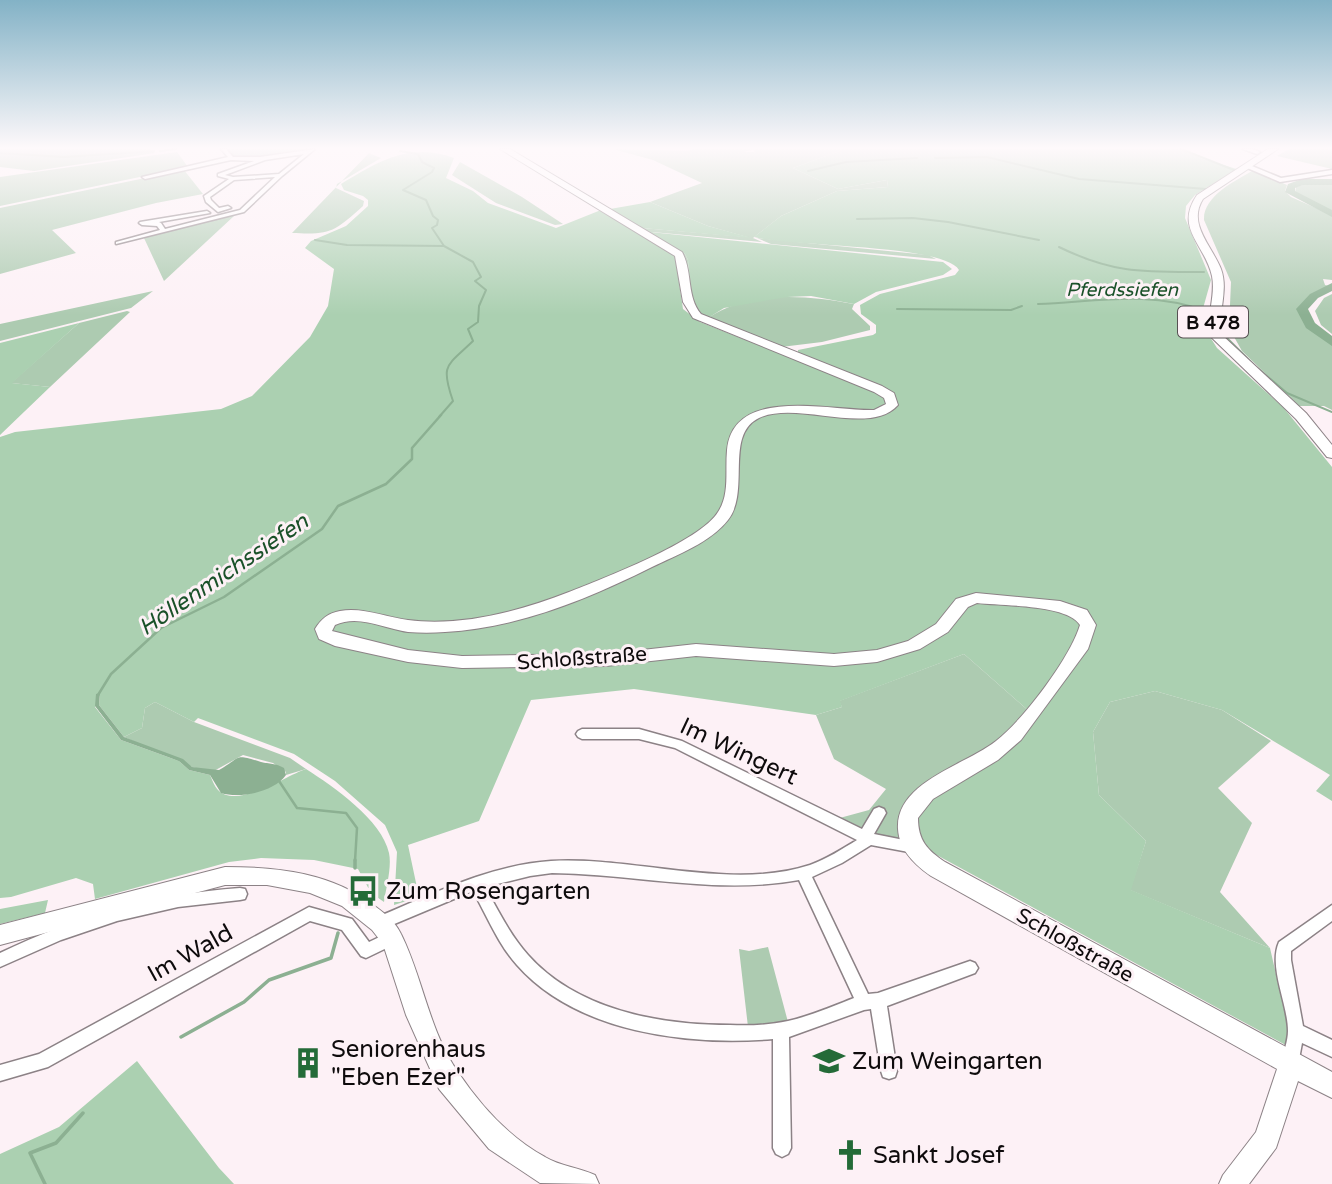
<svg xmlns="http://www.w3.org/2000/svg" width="1332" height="1184" font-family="'Varela Round',sans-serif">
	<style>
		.green { fill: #adcbb1 }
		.forest { fill: #abd0b1 }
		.water { fill: #8cb092 }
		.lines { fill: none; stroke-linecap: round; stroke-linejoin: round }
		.stream-far2 { stroke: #8cb092; stroke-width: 2 }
		.stream-far1 { stroke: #8cb092; stroke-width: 2.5 }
		.stream { stroke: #8cb092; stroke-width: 3.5 }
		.river { fill: #8cb092; fill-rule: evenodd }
		.minor-casing { stroke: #8c8286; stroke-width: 3 }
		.secondary-casing { stroke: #8c8286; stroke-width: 2 }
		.primary-casing { stroke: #8c8286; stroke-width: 2 }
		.minor { fill: #fff; fill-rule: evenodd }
		.secondary { fill: #fff; fill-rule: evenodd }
		.primary { fill: #fff; fill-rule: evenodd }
		.labels { text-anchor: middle; stroke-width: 6; stroke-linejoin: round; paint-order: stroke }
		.far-water-label { font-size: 19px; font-style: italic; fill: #1a5129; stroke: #fdf1f6 }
		.shield { fill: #fdf1f6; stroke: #565052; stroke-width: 2 }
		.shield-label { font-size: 19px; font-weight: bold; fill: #0e0b0c }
		.street-label { font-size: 21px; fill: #0e0b0c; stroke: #fdf1f6 }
		.water-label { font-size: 23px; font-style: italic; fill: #1a5129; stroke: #fdf1f6 }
		.near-street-label { font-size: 24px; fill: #0e0b0c; stroke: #fdf1f6 }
		.near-poi-label { font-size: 24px; fill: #0e0b0c; stroke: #fdf1f6; text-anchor: start }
	</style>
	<rect width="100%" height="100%" fill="#fdf1f6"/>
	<!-- green -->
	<path class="green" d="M0 149H149L155 153 34 171 0 167Z
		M226 149H310L264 159 234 158Z
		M613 149 754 152 755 149H845L793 168 838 189 887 180 888 187 837 191 781 216 753 238 762 242 652 232 685 254 688 260 691 301 708 318C750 290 806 295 854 304L852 309 870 326V330L822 342 781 347 709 320 689 302 687 265 681 253 609 210 642 228 747 237 708 226 650 202 702 183 653 160Z
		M1289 149H1332V169L1277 156Z
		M177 152 188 167 0 206V177Z
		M369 153 381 158 337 184 336 188 364 201 363 206C334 232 331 235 292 233Z
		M460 162 522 197 563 224 555 225 496 203 452 175Z
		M184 170 203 194 156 203 52 230 76 253 0 274V208Z
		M1254 170 1287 185 1285 191 1291 197 1332 215V280L1323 279 1325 285 1329 286 1312 294 1301 309 1307 325 1332 344V410L1324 406H1299L1242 351 1229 328 1231 282 1204 220C1203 196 1235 181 1254 170Z
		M1306 184H1332V211L1295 193 1296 187Z
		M229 215 234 216 164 281 144 238Z
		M757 238 928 255 936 259 771 244Z
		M153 291 131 308 0 341V324Z
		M1332 294V334L1321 325 1315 311 1324 298Z
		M127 311 130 312 50 387 11 383 79 323Z
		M964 654 1030 712 909 840 866 833 836 819 869 810 886 789 834 759 816 715 842 707 839 701Z
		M1155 691 1222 710 1271 741 1218 788 1252 823 1220 892 1270 948 1130 890 1146 841 1099 795 1093 732 1110 702Z
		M155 702 194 722 290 758 306 769 286 775V772L273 763 243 755 212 772 192 767 124 737 142 728 145 708Z
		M768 947 788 1022 748 1027 739 949 749 951Z"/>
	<!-- forest -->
	<path class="forest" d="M693 149H755L700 163 678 165 688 151Z
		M845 149H1181L1203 159 1237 169 1195 195 1186 206 1185 218 1211 280 1202 312 1205 329 1217 348 1283 407 1332 467V801L1316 791 1330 775 1222 710 1155 691 1110 702 1093 732 1099 795 1146 841 1131 890 1270 948 1293 1049 909 840 903 821 997 748 1030 712 964 654 840 701 842 707 816 715 634 689 531 700 479 821 408 845 419 897 394 905 397 852 385 825 335 781 294 754 198 718 194 722 155 702 145 708 142 728 124 737 99 705 100 694 95 707 121 740 179 761 189 770 210 775C212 779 214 786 218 790 237 810 287 775 306 769 334 787 382 820 389 853 392 867 386 888 384 902L371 893 358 869 314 860 261 858 229 862 95 899 93 884 76 878 11 897 0 898V437L15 432 221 409 252 396 310 337 328 306 334 269 305 248 311 241 346 226 368 206V200L363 196 344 190 341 184C379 161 410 142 454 158L446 178 473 191 488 203 556 228 601 210 675 256 683 309 700 322 791 358 798 353V350L873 335 876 333V325L861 314 860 305 880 294 955 275 959 270C944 244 790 247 754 237L781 216 837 191 888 187 887 180 838 189 793 168Z
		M650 202 708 226 752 238 642 228 610 209Z
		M650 232 933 261 943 262 952 269 943 275 876 292 854 304 811 296 787 297 724 308 708 318C686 306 690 283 688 260L685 254Z
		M79 323 12 383 50 387 0 435V343Z
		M48 900 45 913 0 924V909Z
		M137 1061 219 1168 234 1184H0V1154L59 1127Z"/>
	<!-- water -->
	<path class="water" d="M100 693 99 705 124 737 183 759 192 767 219 770C242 757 233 753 261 762 269 764 276 763 284 768L286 775C274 792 240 799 221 793L210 775 189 770 179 761 121 740 95 706 96 694Z"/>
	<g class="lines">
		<!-- stream-far2 -->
		<path class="stream-far2" d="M1181 149 1234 170
			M160 151 176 149
			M400 151 418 154 422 162 434 168 432 172 403 190 426 200 433 216 438 220 437 225 432 228 444 246 473 262 481 277 475 281 486 290 479 306 478 322 468 329 473 341C447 366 440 364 453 401L439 417
			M0 153 64 157 154 151
			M935 158 987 157 1079 179 1206 189
			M808 171 846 162 917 158
			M857 219 913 218 948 222 1039 240
			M315 240 347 245 444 246
			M1059 247C1114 274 1145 272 1204 272
			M1038 304C1095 302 1150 290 1205 311
			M897 309 1011 310 1022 306
			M1226 315 1223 329 1226 337 1255 366 1287 393 1332 412"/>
		<!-- stream-far1 -->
		<path class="stream-far1" d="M98 695 111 674 161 628 224 597 322 529 338 506 386 484 412 459V448L441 415
			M279 781 297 808 346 813 357 828 355 861"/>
		<!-- stream -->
		<path class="stream" d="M355 868V860
			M181 1037 244 1002 269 980 331 958 338 933
			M45 1184 30 1153 56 1143 83 1113"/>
		<!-- river -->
		<path class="river" d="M1332 179V185H1303L1295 188V191L1332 210V217L1285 192 1288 184 1302 179Z
			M1332 283V291L1318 298 1308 309 1315 323 1332 336V346L1306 328 1296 309 1310 294Z"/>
		<defs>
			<path id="minor" d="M221 149H226L233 157H260L315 149 282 176 244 212 116 244V242L160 230 157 226 142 225 139 223 140 222 207 211 210 213 159 222 161 223 165 229 240 210 275 177 234 180 210 197 211 200 219 208 228 206 231 208 218 212 206 202 204 196 229 179 218 176V174L254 161 231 160 145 179 142 177 228 157ZM304 154 279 174 233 177 225 175 265 160Z
				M1243 149H1252L1260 152 1257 154Z
				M1247 164 1281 178 1332 170V174L1280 182 1245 167Z
				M582 729H639L682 741 862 829 874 809 879 807 884 809 886 813 874 834 919 843 921 847 919 851 914 853 871 845 842 863 812 877 868 994 878 993 970 961 975 963 978 968 975 973 887 1006 897 1071 895 1077 889 1079 883 1077 881 1071 871 1009 864 1010 789 1037 791 1148 788 1154 782 1157 776 1154 773 1148V1039C688 1046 577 1033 517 965 498 944 487 916 473 891L380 930 375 928 373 923 375 918C431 895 489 865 551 861 633 856 731 891 810 865 827 859 842 849 857 840L675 748 639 739H582L578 737 576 734 578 731ZM552 873C635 874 717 895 799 880L854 998C833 1006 811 1016 788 1021 769 1025 749 1026 730 1025 659 1025 577 1010 528 955 510 935 498 910 485 887L530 876Z
				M240 888 245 889 247 894 245 899 240 900 178 907 117 921 61 940 0 967V953C77 916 155 894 240 888Z
				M1332 905V921L1291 951V960L1303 1026 1332 1040V1057L1302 1043 1297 1070 1291 1072 1285 1070C1280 1057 1288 1044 1288 1031 1288 1004 1268 967 1279 942Z
				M309 907 352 919 369 942 392 931 397 933 399 938 397 943 366 958 361 956 342 930 310 921 48 1067 0 1081V1065L39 1054Z"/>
			<path id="secondary" d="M500 149H510L682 252C693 272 686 296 701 314L882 386 894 393 898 405C870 437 797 400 759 418 724 435 751 491 728 520 711 542 677 555 652 567 588 599 518 628 445 632 433 633 420 633 408 632 385 629 359 614 335 625L332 631 408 650 462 656 606 654 696 644 834 654 877 650 908 641 936 624 956 599 976 593 1060 601 1087 610 1096 625 1088 649 1021 740 998 760 933 799 918 818C918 840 927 850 945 862L1332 1072V1098L1298 1081 1276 1148 1249 1184H1219L1223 1175 1256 1132 1277 1069 931 876C915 865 899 850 898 829 895 782 966 765 996 741 1024 719 1070 658 1080 625 1067 604 1001 606 977 603L968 607 948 632 920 649 877 662 834 666 696 656 606 666 462 668 408 662 335 646 319 639 315 629C321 619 328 613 340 611 363 607 385 617 408 620 461 627 520 611 569 592 602 579 701 541 718 512 730 494 725 471 727 450 733 385 830 411 874 410L886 404 884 398 874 392 693 318 683 302 675 256Z
				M225 867C279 867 333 873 376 907 386 914 396 923 401 934 423 978 429 1031 458 1072 480 1105 510 1138 545 1157 560 1166 580 1168 595 1175L599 1184 540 1183 489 1149 439 1089 406 1015 383 944 372 930 342 906 310 893 267 885H225L0 945V925Z"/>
			<path id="primary" d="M1268 149H1278L1203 199C1187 224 1212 246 1221 269 1229 291 1217 313 1222 335L1306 413 1332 445V458L1327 457 1296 419 1210 336C1206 316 1216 296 1212 276 1205 244 1174 229 1197 195Z"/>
		</defs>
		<!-- minor casing -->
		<use href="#minor" class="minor-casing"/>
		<!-- secondary casing -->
		<use href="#secondary" class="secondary-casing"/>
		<!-- primary casing -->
		<use href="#primary" class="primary-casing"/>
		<!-- minor -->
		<use href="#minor" class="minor"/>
		<!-- secondary -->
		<use href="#secondary" class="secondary"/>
		<!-- primary -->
		<use href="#primary" class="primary"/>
	</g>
	<!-- sky -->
	<linearGradient id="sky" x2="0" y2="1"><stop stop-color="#83b2c6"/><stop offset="0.47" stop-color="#fef9fb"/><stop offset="1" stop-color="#fef9fb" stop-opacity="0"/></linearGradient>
	<rect width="1332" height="315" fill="url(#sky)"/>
	<!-- icons -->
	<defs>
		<symbol id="bus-bare" viewBox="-9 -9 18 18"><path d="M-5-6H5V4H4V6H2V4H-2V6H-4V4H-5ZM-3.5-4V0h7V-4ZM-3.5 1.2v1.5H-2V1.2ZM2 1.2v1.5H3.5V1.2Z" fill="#246b38" stroke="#fdf1f6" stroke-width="2.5" paint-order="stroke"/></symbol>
		<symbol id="school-bare" viewBox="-9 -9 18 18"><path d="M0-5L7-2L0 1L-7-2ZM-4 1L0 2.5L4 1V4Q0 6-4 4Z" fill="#246b38" stroke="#fdf1f6" stroke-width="2.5" paint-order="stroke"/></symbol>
		<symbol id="building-bare" viewBox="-9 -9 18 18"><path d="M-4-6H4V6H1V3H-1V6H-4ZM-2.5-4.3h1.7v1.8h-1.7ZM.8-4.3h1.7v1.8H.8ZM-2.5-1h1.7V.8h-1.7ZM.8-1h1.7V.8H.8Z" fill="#246b38" stroke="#fdf1f6" stroke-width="2.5" paint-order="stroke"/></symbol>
		<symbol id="church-bare" viewBox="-9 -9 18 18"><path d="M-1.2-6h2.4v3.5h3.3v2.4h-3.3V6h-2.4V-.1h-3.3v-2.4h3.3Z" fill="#246b38" stroke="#fdf1f6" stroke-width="2.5" paint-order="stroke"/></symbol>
	</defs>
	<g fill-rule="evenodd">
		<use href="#bus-bare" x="341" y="869" width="44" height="44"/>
		<use href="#school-bare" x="807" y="1039" width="44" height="44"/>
		<use href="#building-bare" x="286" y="1041" width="44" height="44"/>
		<use href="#church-bare" x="828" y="1133" width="44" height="44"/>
	</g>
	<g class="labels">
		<!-- far-water labels -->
		<g class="far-water-label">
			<text x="1122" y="296">Pferdssiefen</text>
		</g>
		<!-- shield labels -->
		<rect class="shield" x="1178" y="306.5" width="70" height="31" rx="5"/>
		<g class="shield-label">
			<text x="1213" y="329">B 478</text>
		</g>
		<!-- street labels -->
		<g class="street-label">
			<text transform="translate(582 658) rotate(-4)" y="7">Schloßstraße</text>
			<text transform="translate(1075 945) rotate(29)" y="7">Schloßstraße</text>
		</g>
		<!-- water labels -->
		<g class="water-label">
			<text transform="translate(223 574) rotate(-34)" y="8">Höllenmichssiefen</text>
		</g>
		<!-- near-street labels -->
		<g class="near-street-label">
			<text transform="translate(739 751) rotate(25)" y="8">Im Wingert</text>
			<text transform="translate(190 953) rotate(-29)" y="8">Im Wald</text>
		</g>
		<!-- near-poi labels -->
		<g class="near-poi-label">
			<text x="386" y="899">Zum Rosengarten</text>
			<text x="331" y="1057">Seniorenhaus<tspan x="331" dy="28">"Eben Ezer"</tspan></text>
			<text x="852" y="1069">Zum Weingarten</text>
			<text x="873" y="1163">Sankt Josef</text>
		</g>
	</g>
</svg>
